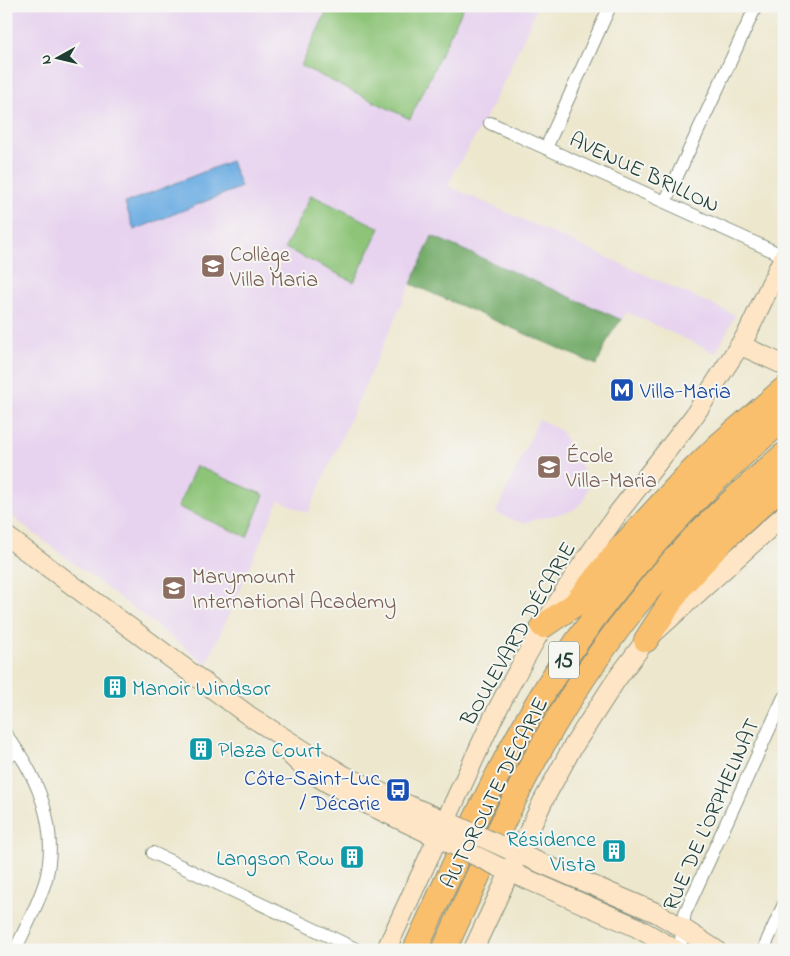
<svg xmlns="http://www.w3.org/2000/svg" width="790" height="956" font-family="'Indie Flower',sans-serif">
	<style>
		.built { fill: #e7d2ef }
		.green { fill: #8dc478; stroke: #568056 }
		.forest { fill: #72aa68; stroke: #48744e }
		.water { fill: #70afe3; stroke: #48768c }
		.lines { fill: none; stroke-linecap: round; stroke-linejoin: round }
		.minor-casing { stroke: #869280; stroke-width: 14 }
		.secondary-casing { stroke: #869280; stroke-width: 21 }
		.motorway-casing { stroke: #869280; stroke-width: 26 }
		.minor { stroke: #fff; stroke-width: 12 }
		.secondary { stroke: #fde5c5; stroke-width: 19 }
		.motorway { stroke: #f9bf6d; stroke-width: 24 }
		.secondary-bridge-casing { stroke: #869280; stroke-width: 21; stroke-linecap: butt }
		.secondary-bridge { stroke: #fde5c5; stroke-width: 19 }
		.labels { text-anchor: middle; stroke-width: 4; stroke-linejoin: round; paint-order: stroke }
		.shield { fill: #f6f6f2; stroke: #60746d; stroke-width: 1 }
		.shield-label { font-size: 21px; font-weight: bold; fill: #1f3d34 }
		.street-label { font-size: 22px; fill: #1f3d34; stroke: #f6f6f2 }
		.education-label { font-size: 22px; fill: #785e54; stroke: #f6f6f2; text-anchor: start }
		.transit-label { font-size: 22px; fill: #164399; stroke: #f6f6f2; text-anchor: start }
		.culture-label { font-size: 22px; fill: #0d838f; stroke: #f6f6f2; text-anchor: start }
	</style>
	<rect width="100%" height="100%" fill="#f6f6f2"/>
	<filter id="ink" filterUnits="userSpaceOnUse"><feTurbulence type="fractalNoise" baseFrequency=".02" numOctaves="2"/><feDisplacementMap in="SourceGraphic" scale="10" xChannelSelector="R" yChannelSelector="G"/><feConvolveMatrix kernelMatrix="1 2 1 2 8 2 1 2 1" color-interpolation-filters="sRGB"/></filter>
	<filter id="wash" filterUnits="userSpaceOnUse"><feTurbulence type="fractalNoise" baseFrequency=".0096" numOctaves="4" result="noise"/><feDisplacementMap in="SourceGraphic" scale="20" xChannelSelector="R" yChannelSelector="G"/><feGaussianBlur stdDeviation="1.12" result="paint"/><feColorMatrix in="noise" values="0 0 0 0 0 0 0 0 0 0 0 0 0 0 0 0 0 1.4 0 .05"/><feComposite in="paint" operator="in"/></filter>
	<g filter="url(#wash)">
		<rect width="100%" height="100%" fill="#ede7cd"/>
		<!-- built -->
		<path class="built" d="M6 6H538L505 79 481 127 455 170 448 186 735 315 716 353 627 312 622 320 432 236 308 513 279 500 207 664 6 512Z
			M539 419 561 431 586 476 588 488 584 500 576 508 571 511 522 523 496 513Z"/>
		<!-- green -->
		<path class="green" d="M329 6H464L410 119 301 66Z
			M311 195 380 228 354 282 285 248Z
			M196 466 264 495 247 537 178 507Z"/>
		<!-- forest -->
		<path class="forest" d="M432 236 622 320C609 332 604 349 597 365L411 284Z"/>
		<!-- water -->
		<path class="water" d="M231 161 241 187 134 230 125 203Z"/>
	</g>
	<g filter="url(#ink)">
		<g class="lines">
			<defs>
				<path id="minor" d="M490 123 784 256
					M546 148 610 6
					M665 202 756 6
					M6 735C38 776 59 827 46 879 39 903 26 927 15 950
					M6 758 18 751
					M153 853 358 950
					M680 950 683 923 685 913 784 697
					M767 950 766 944 768 939 784 904"/>
				<path id="secondary" d="M740 345 784 365
					M6 536 248 715 311 755 345 776 408 805 455 825
					M282 747 304 768 328 783 369 805 447 842
					M508 849 657 913 682 928 716 950
					M499 867 636 927 676 950
					M386 950 493 718 509 687 543 626 575 575 618 513 694 416 747 334 784 256
					M473 950 543 801 572 748 616 680 646 640 784 515"/>
				<path id="motorway" d="M543 626 574 605 617 552 686 477 720 444 784 389
					M646 640 681 586 726 537 784 484
					M415 950C450 874 483 798 524 726 589 609 681 504 784 419
					M444 950C479 874 512 797 554 725 593 659 640 596 692 540 721 510 752 482 784 455"/>
			</defs>
			<!-- minor casing -->
			<use href="#minor" class="minor-casing"/>
			<!-- secondary casing -->
			<use href="#secondary" class="secondary-casing"/>
			<!-- motorway casing -->
			<use href="#motorway" class="motorway-casing"/>
			<!-- minor -->
			<use href="#minor" class="minor"/>
			<!-- secondary -->
			<use href="#secondary" class="secondary"/>
			<!-- motorway -->
			<use href="#motorway" class="motorway"/>
			<defs>
				<path id="secondary-bridge" d="M455 825 508 849
					M447 842 499 867"/>
			</defs>
			<!-- secondary-bridge casing -->
			<use href="#secondary-bridge" class="secondary-bridge-casing"/>
			<!-- secondary-bridge -->
			<use href="#secondary-bridge" class="secondary-bridge"/>
		</g>
	</g>
	<!-- icons -->
	<defs>
		<symbol id="school-square" viewBox="-11 -11 22 22"><rect x="-9" y="-9" width="18" height="18" rx="4" fill="#8d6e63" stroke="#f6f6f2"/><path d="M0-5L7-2L0 1L-7-2ZM-4 1L0 2.5L4 1V4Q0 6-4 4Z" fill="#fff"/></symbol>
		<symbol id="metro-square" viewBox="-11 -11 22 22"><rect x="-9" y="-9" width="18" height="18" rx="4" fill="#1a4fb4" stroke="#f6f6f2"/><path d="M-5.5 5V-5H-3L0 0L3-5H5.5V5H3V-.5L0 4L-3-.5V5Z" fill="#fff"/></symbol>
		<symbol id="building-square" viewBox="-11 -11 22 22"><rect x="-9" y="-9" width="18" height="18" rx="4" fill="#0f9aa8" stroke="#f6f6f2"/><path d="M-4-6H4V6H1V3H-1V6H-4ZM-2.5-4.3h1.7v1.8h-1.7ZM.8-4.3h1.7v1.8H.8ZM-2.5-1h1.7V.8h-1.7ZM.8-1h1.7V.8H.8Z" fill="#fff"/></symbol>
		<symbol id="bus-square" viewBox="-11 -11 22 22"><rect x="-9" y="-9" width="18" height="18" rx="4" fill="#1a4fb4" stroke="#f6f6f2"/><path d="M-5-6H5V4H4V6H2V4H-2V6H-4V4H-5ZM-3.5-4V0h7V-4ZM-3.5 1.2v1.5H-2V1.2ZM2 1.2v1.5H3.5V1.2Z" fill="#fff"/></symbol>
	</defs>
	<g fill-rule="evenodd">
		<use href="#school-square" x="199" y="252" width="28" height="28"/>
		<use href="#metro-square" x="608" y="376" width="28" height="28"/>
		<use href="#school-square" x="535" y="453" width="28" height="28"/>
		<use href="#school-square" x="160" y="574" width="28" height="28"/>
		<use href="#building-square" x="101" y="673" width="28" height="28"/>
		<use href="#building-square" x="187" y="735" width="28" height="28"/>
		<use href="#bus-square" x="384" y="776" width="28" height="28"/>
		<use href="#building-square" x="600" y="837" width="28" height="28"/>
		<use href="#building-square" x="338" y="843" width="28" height="28"/>
	</g>
	<g class="labels">
		<!-- shield labels -->
		<rect class="shield" x="549" y="641.5" width="30" height="37" rx="4"/>
		<g class="shield-label">
			<text x="564" y="667">15</text>
		</g>
		<!-- street labels -->
		<g class="street-label">
			<text transform="translate(645 171) rotate(25)" y="8">AVENUE BRILLON</text>
			<text transform="translate(517 633) rotate(-60)" y="8">BOULEVARD DÉCARIE</text>
			<text transform="translate(493 792) rotate(-63)" y="8">AUTOROUTE DÉCARIE</text>
			<text transform="translate(710 814) rotate(-66)" y="8">RUE DE L'ORPHELINAT</text>
		</g>
		<!-- education labels -->
		<g class="education-label">
			<text x="230" y="261">Collège<tspan x="230" dy="25">Villa Maria</tspan></text>
			<text x="566" y="462">École<tspan x="566" dy="25">Villa-Maria</tspan></text>
			<text x="192" y="583">Marymount<tspan x="192" dy="25">International Academy</tspan></text>
		</g>
		<!-- transit labels -->
		<g class="transit-label">
			<text x="640" y="398">Villa-Maria</text>
			<text x="380" y="785" text-anchor="end">Côte-Saint-Luc<tspan x="380" dy="25">/ Décarie</tspan></text>
		</g>
		<!-- culture labels -->
		<g class="culture-label">
			<text x="132" y="695">Manoir Windsor</text>
			<text x="218" y="757">Plaza Court</text>
			<text x="596" y="846" text-anchor="end">Résidence<tspan x="596" dy="25">Vista</tspan></text>
			<text x="334" y="865" text-anchor="end">Langson Row</text>
		</g>
	</g>
	<!-- margin -->
	<rect width="790" height="956" fill="none" stroke="#f6f6f2" stroke-width="25"/>
	<!-- north arrow -->
	<g transform="translate(58 58) rotate(262)" stroke="#f6f6f2" stroke-width="4" paint-order="stroke">
	<path d="M0-4L9 19L0 12L-9 19Z" fill="#1f3d34"/>
	<text y="-8" font-size="14" font-weight="bold" text-anchor="middle" fill="#1f3d34">N</text>
	</g>
</svg>
